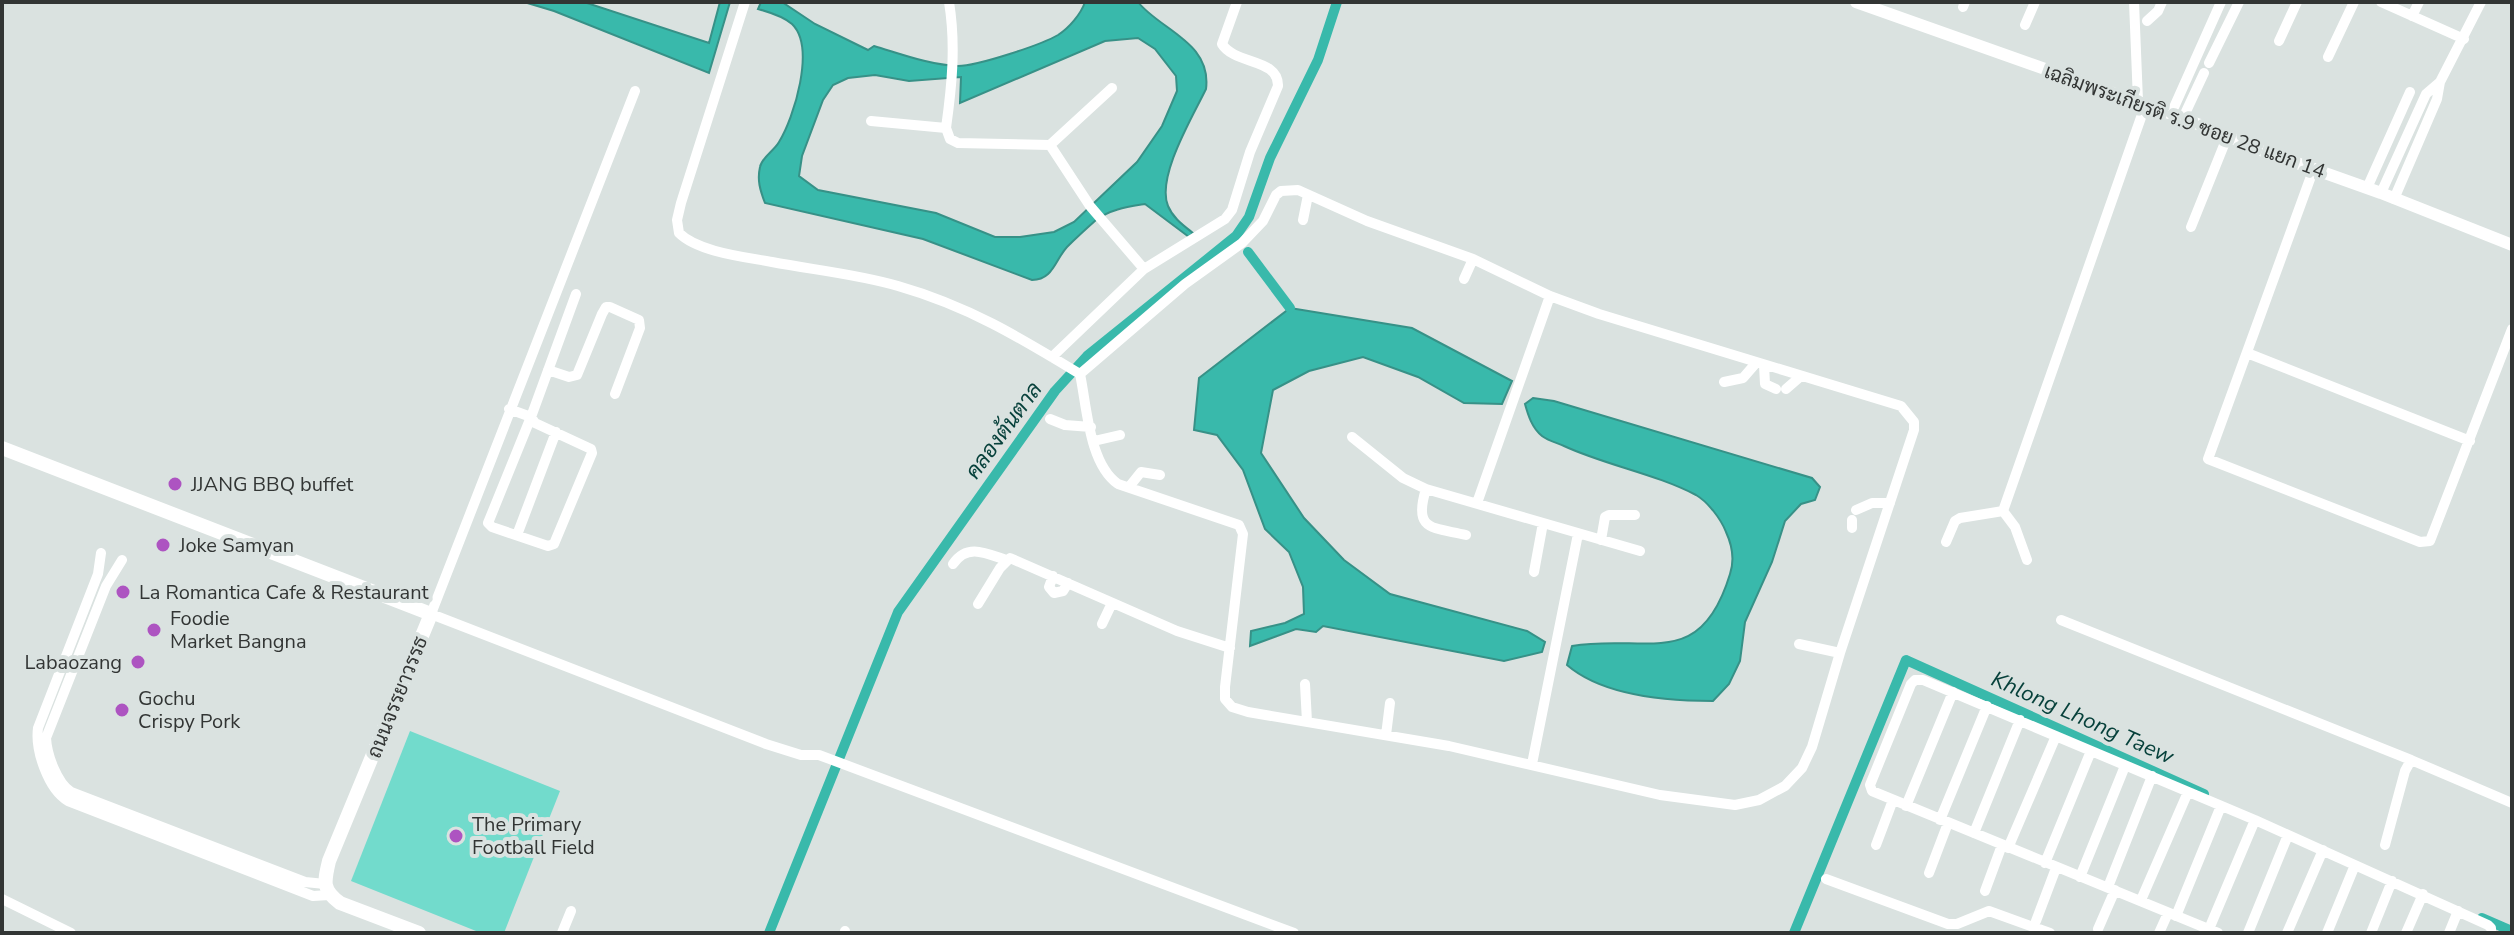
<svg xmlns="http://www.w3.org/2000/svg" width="2514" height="935" font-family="'Nunito Sans',Sarabun,sans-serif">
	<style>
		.green { fill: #72dbcc }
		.water { fill: #39b9ab; stroke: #379187; stroke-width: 2; fill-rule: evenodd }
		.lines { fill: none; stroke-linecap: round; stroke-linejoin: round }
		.canal { stroke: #39b9ab; stroke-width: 10 }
		.minor { stroke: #fff; stroke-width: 10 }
		.tertiary { stroke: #fff; stroke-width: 12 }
		.secondary { stroke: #fff; stroke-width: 14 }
		.poi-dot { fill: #ad54c1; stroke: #dae2e0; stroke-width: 3 }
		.labels { text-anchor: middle; stroke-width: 8; stroke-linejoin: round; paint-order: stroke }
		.street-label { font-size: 20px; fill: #323534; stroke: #dae2e0 }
		.poi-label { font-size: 20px; fill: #323534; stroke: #dae2e0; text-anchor: start }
		.water-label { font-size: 22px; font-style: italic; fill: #07413b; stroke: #dae2e0 }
	</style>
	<rect width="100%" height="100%" fill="#dae2e0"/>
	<!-- green -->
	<path class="green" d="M410 731 560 791 504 933H481L351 881Z"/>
	<!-- water -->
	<path class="water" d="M524 2H584L709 43 720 2H730L709 73 554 11Z
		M761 2H782L815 24 868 50 874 46C901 54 930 65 958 66 977 66 1041 45 1058 35 1069 28 1081 14 1085 2H1138C1160 30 1212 42 1206 89 1193 116 1156 177 1168 206 1173 218 1183 225 1193 233L1189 237 1145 204C1127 207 1111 209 1096 220 1087 228 1076 238 1067 247 1055 260 1053 280 1032 280L923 239 765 203C760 190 757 180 760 167 762 157 774 151 779 142 794 118 816 47 792 24 783 16 769 12 758 9ZM1138 38 1155 49 1176 76 1177 91 1162 126 1137 162 1074 222 1054 232 1020 237H995L936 213 818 190 799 176 802 156 823 100 833 85 848 78 875 75 909 81 961 77 960 103 1105 41Z
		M1290 308 1412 328 1512 381 1502 404 1464 403 1418 377 1363 357 1309 371 1273 390 1261 453 1304 518 1344 560 1390 594 1527 631 1545 642 1542 652 1504 661 1323 626 1316 632 1296 629 1250 646 1251 631 1285 623 1304 614 1303 587 1289 552 1265 529 1243 470 1217 435 1194 430 1199 378Z
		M1533 398 1554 401 1812 478 1820 487 1815 500 1801 504 1785 521 1772 562 1745 622 1740 661 1729 684 1713 701C1668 701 1603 696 1567 665L1572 646C1646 633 1700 673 1730 574 1735 559 1732 545 1726 532 1721 519 1708 502 1696 495 1656 474 1605 465 1564 446 1557 443 1547 440 1542 436 1532 428 1528 415 1525 404Z"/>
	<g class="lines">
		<!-- canal -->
		<path class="canal" d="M1248 252 1290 308
			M2482 918 2512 931
			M769 933 898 612 1055 391 1087 356 1236 236 1249 217 1270 158 1318 60 1337 2
			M1794 933 1906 660 2204 794"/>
		<!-- minor -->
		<path class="minor" d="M745 2 681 203 677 220 679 233C698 252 745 257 772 262 814 270 857 274 898 286 968 306 1019 337 1080 374 1087 407 1089 464 1118 484L1239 525 1243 534 1225 687V699L1232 707 1248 712 1449 746 1660 795 1735 805 1759 800 1785 786 1802 768 1812 747 1840 653 1914 430V422L1901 406 1599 314 1550 296 1473 259 1367 221 1298 190 1281 191 1276 195 1263 221 1242 243 1185 284 1080 374
			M2134 2 2138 101
			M2381 2 2464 39
			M1963 7 1965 2
			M2412 16 2419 2
			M2147 21 2158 11 2162 2
			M2025 25 2035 2
			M2279 41 2297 2
			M2328 57 2354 2
			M2209 63 2239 2
			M635 91 431 614 766 744 801 755H819L1294 933
			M2171 114 2221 2
			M2183 118 2204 73
			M871 121 946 128 950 139 958 143 1050 145 1112 88
			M946 128C952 85 956 45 949 2
			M1050 145 1090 206 1144 269
			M2314 168 2208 459 2420 542 2430 541 2512 329
			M2367 188 2410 92
			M2381 193 2426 94 2440 82 2481 2
			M2394 199 2437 99 2440 82
			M1303 220 1308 195
			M2191 227 2228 135
			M1464 279 1473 259
			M2247 353 2470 441
			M1052 357 1144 269 1225 219 1232 210 1250 152 1278 86C1279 58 1235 65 1222 44L1237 2
			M1764 365 1765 384 1776 389
			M548 370 569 377 577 375 602 314 606 307H610L639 320 640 328 615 394
			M1724 382 1743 378 1756 363
			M1786 389 1801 376
			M509 409 531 417 535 423 591 449 592 453 554 544 548 546 492 527 488 523 531 417 576 294
			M1050 419 1065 425 1091 427
			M1352 437 1403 478 1426 489 1640 551
			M1094 441 1120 435
			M1129 487 1141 472 1160 475
			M1426 489C1413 531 1432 527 1466 535
			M1477 503 1550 296
			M1856 510 1872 503H1890
			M2003 511 2015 527 2027 560
			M1852 528V520
			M517 535 556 432
			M1601 540 1605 517 1609 515H1635
			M1946 542 1955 521 1960 518 2003 511 2145 106
			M101 553 98 574 38 728C35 750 48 789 68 801L313 896 329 895
			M122 560 106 586 46 738C47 755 57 783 71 792L305 882 325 884
			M953 564C967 543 986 553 1006 560
			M1534 572 1543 523
			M1053 576 1049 587 1054 593 1063 591 1068 583
			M978 604 1000 568 1010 558 1177 631 1230 648
			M2061 620 2411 760
			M1102 624 1112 603
			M1799 644 1840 653
			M1305 684 1307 722
			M1386 735 1390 703
			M1532 764 1578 534
			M1906 806 1953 692
			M1940 820 1987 706
			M1974 833 2020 720
			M1876 845 1893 800
			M2385 845 2405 771 2411 760 2512 803
			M2008 848 2056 736
			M2045 863 2091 751
			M1929 873 1948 823
			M2080 877 2125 766
			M1826 879 1948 924H1957L1989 911 2050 933
			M2108 887 2152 776
			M1985 891 2002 845
			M2 899 71 933
			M2141 900 2188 792
			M2176 916 2221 806
			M2036 921 2056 868
			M2098 929 2115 890
			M2209 929 2255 820
			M562 933 571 911
			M845 933V931
			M2159 933 2168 913
			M2218 933 1872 791 1870 785 1911 684 1915 680H1923L2255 820 2488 925 2491 928V933
			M2248 933 2288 835
			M2287 933 2323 850
			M2327 933 2355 865
			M2371 933 2392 881
			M2406 933 2423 894
			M2449 933 2458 911"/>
		<!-- tertiary -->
		<path class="tertiary" d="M1856 2 2183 118 2263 151 2381 193 2512 245"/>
		<!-- secondary -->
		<path class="secondary" d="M2 448 431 614 329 861C324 882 322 890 340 903L419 933"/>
	</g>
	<!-- markers -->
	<g class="poi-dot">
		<circle cx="175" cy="484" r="8"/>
		<circle cx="163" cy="545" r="8"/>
		<circle cx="123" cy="592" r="8"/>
		<circle cx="154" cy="630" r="8"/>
		<circle cx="138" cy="662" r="8"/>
		<circle cx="122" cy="710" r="8"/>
		<circle cx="456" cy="836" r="8"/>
	</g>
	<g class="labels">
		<!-- street labels -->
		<g class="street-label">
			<text transform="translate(2185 121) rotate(20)" y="7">เฉลิมพระเกียรติ ร.9 ซอย 28 แยก 14</text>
			<text transform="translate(397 697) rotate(-68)" y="7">ถนนจรรยาวรรธ</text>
		</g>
		<!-- poi labels -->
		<g class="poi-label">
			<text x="191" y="491">JJANG BBQ buffet</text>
			<text x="179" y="552">Joke Samyan</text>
			<text x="139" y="599">La Romantica Cafe &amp; Restaurant</text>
			<text x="170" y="625">Foodie<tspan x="170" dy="23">Market Bangna</tspan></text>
			<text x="122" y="669" text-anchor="end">Labaozang</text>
			<text x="138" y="705">Gochu<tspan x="138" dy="23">Crispy Pork</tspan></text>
			<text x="472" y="831">The Primary<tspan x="472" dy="23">Football Field</tspan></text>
		</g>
		<!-- water labels -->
		<g class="water-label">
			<text transform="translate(1003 430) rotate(-54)" y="8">คลองต้นตาล</text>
			<text transform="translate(2083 717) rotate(24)" y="8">Khlong Lhong Taew</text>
		</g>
	</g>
	<!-- border -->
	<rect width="2514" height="935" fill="none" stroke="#323534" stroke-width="8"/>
</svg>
